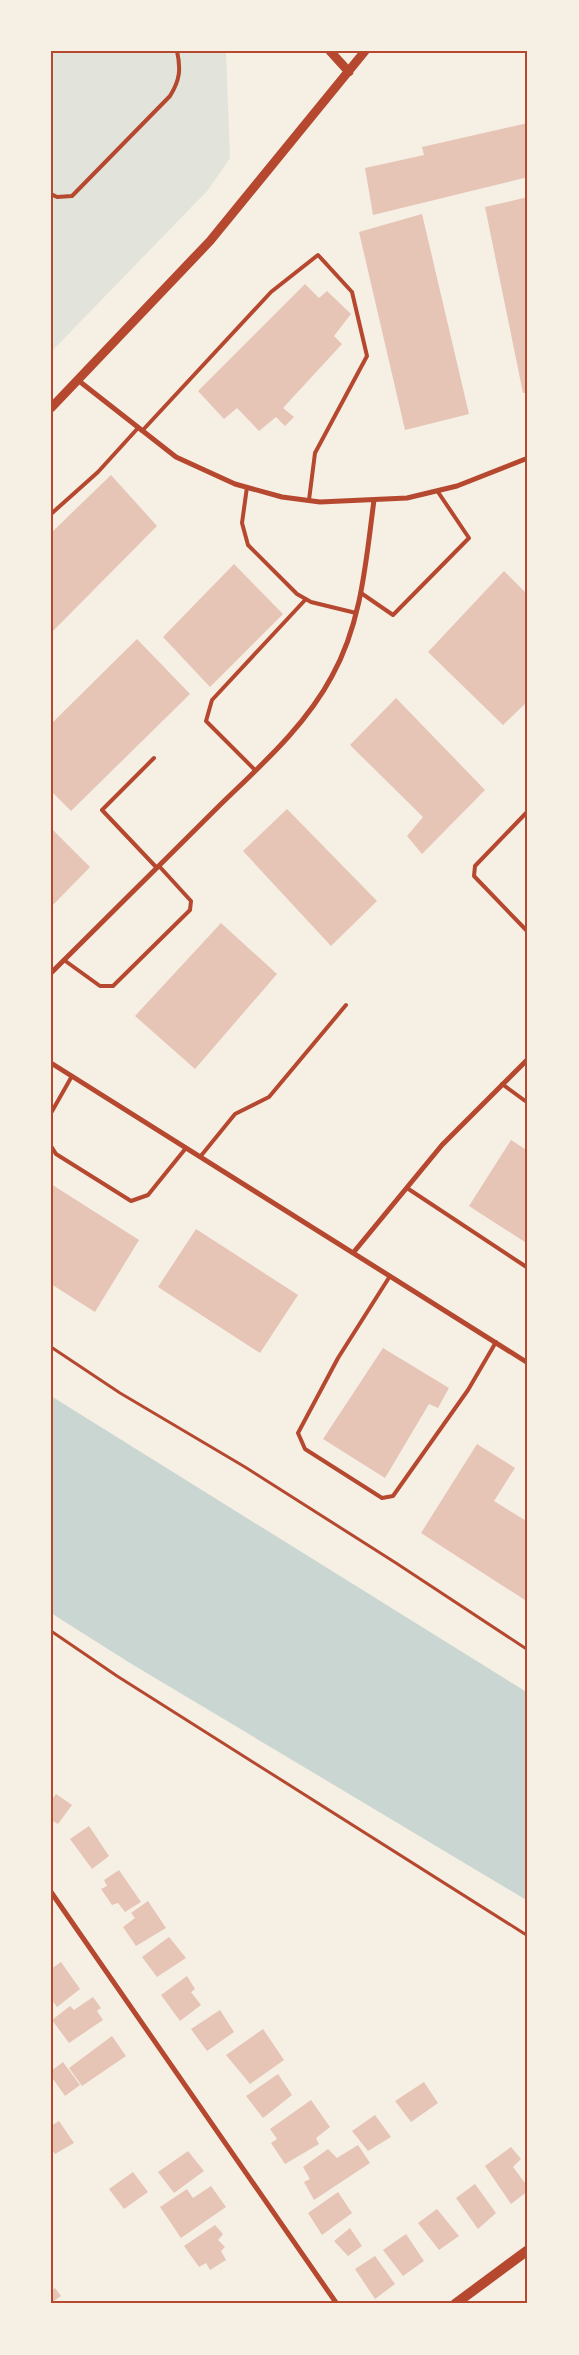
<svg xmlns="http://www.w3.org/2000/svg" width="579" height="2355" font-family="Quicksand,sans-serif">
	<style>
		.green { fill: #e2e4dc }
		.water { fill: #c9d6d2 }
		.building { fill: #e6c5b7 }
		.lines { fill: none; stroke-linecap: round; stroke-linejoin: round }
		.path { stroke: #b5482f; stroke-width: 3 }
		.service { stroke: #b5482f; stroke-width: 4 }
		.minor { stroke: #b5482f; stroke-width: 5 }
		.tertiary { stroke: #b5482f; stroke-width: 9 }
		.secondary { stroke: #b5482f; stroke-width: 10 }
		.neatline { fill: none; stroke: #b5482f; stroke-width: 2 }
	</style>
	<rect width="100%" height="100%" fill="#f6efe4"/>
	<!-- green -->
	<path class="green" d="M51 51H226L230 158 208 190 51 352Z"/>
	<!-- water -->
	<path class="water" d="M51 1396 528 1693V1901L130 1663 51 1613Z"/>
	<!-- building -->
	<path class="building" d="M528 123V177L373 215 365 168 424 155 422 147Z
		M528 197V392L523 393 485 207Z
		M422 214 469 414 405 430 359 232Z
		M305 284 319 298 327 291 351 314 334 336 342 344 283 408 294 417 285 426 276 417 259 431 237 408 224 419 198 391Z
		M111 475 157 526 51 633V533Z
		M234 564 283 614 210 687 163 637Z
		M504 571 528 595V701L503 725 428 652Z
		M137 639 190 694 71 811 51 791V724Z
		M396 698 485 790 422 854 407 836 423 817 350 745Z
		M287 809 377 901 331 946 243 851Z
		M51 828 90 867 51 907Z
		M221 923 277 974 195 1069 135 1016Z
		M511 1140 528 1151V1244L469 1206Z
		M51 1184 139 1240 95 1312 51 1284Z
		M196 1229 298 1295 260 1353 158 1287Z
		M383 1348 449 1388 438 1408 429 1404 385 1478 323 1439Z
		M477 1444 515 1468 494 1501 528 1522V1602L421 1533Z
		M56 1794 72 1805 58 1824 51 1820V1801Z
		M89 1826 109 1856 92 1869 70 1839Z
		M119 1870 141 1902 125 1912 118 1903 112 1905 101 1889 107 1886 104 1880Z
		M148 1901 166 1928 136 1946 123 1927 135 1918 131 1913Z
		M169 1937 186 1958 157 1977 142 1957Z
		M61 1962 80 1989 57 2007 51 1999V1969Z
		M187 1976 195 1989 191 1992 201 2005 180 2021 161 1995Z
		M93 1997 101 2008 97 2011 103 2020 69 2043 52 2020 70 2006 74 2010Z
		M220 2010 234 2032 207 2051 191 2029Z
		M263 2029 284 2060 250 2084 226 2055Z
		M112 2036 126 2056 82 2086 69 2068Z
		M63 2062 80 2085 65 2096 51 2076V2071Z
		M278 2074 292 2095 263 2118 246 2096Z
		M424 2082 438 2103 411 2122 395 2101Z
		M311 2100 330 2127 316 2138 319 2144 285 2164 271 2143 277 2139 270 2129Z
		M375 2115 391 2137 368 2151 352 2131Z
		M59 2121 74 2143 55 2154 51 2148V2126Z
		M358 2145 370 2163 314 2200 304 2182 310 2179 303 2167 328 2149 337 2158Z
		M511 2147 521 2159 513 2167 528 2187V2191L511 2204 485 2166Z
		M188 2151 204 2171 174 2193 158 2172Z
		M133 2172 148 2192 124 2209 109 2189Z
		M475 2184 496 2213 478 2229 456 2198Z
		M211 2186 226 2207 181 2238 160 2207 187 2189 193 2198Z
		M338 2192 352 2213 322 2235 308 2213Z
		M437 2209 459 2236 439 2250 418 2223Z
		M215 2225 223 2234 218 2240 225 2247 221 2251 226 2260 210 2270 206 2263 199 2267 184 2246Z
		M350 2228 362 2246 348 2256 334 2241Z
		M406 2234 424 2261 403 2276 383 2250Z
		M375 2256 395 2284 375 2299 355 2269Z
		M55 2288 61 2296 54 2301 57 2304H51V2291Z"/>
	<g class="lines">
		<!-- path -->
		<path class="path" d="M51 1347 120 1393 245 1467 396 1563 528 1650
			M51 1631 117 1676 528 1936"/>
		<!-- service -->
		<path class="service" d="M51 194 57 197 72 196 170 96C180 80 181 69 177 51
			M142 431 271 292 318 255 352 292 367 356 315 453 309 500
			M247 487 242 523 248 545 297 594 311 602 356 613
			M51 514 98 472 138 428
			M361 593 393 615 469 538 438 492
			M154 758 102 810 157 868
			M255 770 206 721 212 700 306 599
			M528 811 475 866 474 876 528 932
			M64 960 100 986H113L190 910 191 901 159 866
			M502 1084 528 1103
			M51 1113 72 1076
			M51 1146 56 1154 131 1201 148 1195 186 1148
			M200 1157 235 1114 269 1097 346 1005
			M407 1188 528 1268
			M390 1276 338 1358 298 1433 305 1449 382 1498 393 1496 468 1390 496 1342"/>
		<!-- minor -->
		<path class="minor" d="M79 381 176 457 235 484 282 497 320 502 407 498 457 486 528 458
			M51 973C107 918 162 862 218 807 259 767 305 727 332 676 362 622 366 560 374 500
			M51 1063 528 1363
			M353 1253 442 1145 528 1059
			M51 1892 337 2304"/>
		<!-- tertiary -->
		<path class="tertiary" d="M330 51 349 72
			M51 408 210 241 365 51"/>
		<!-- secondary -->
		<path class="secondary" d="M455 2304 528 2250"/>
	</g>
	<!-- border -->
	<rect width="579" height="2355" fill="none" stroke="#f6efe4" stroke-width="105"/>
	<rect x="52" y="52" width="474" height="2250" class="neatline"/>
</svg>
